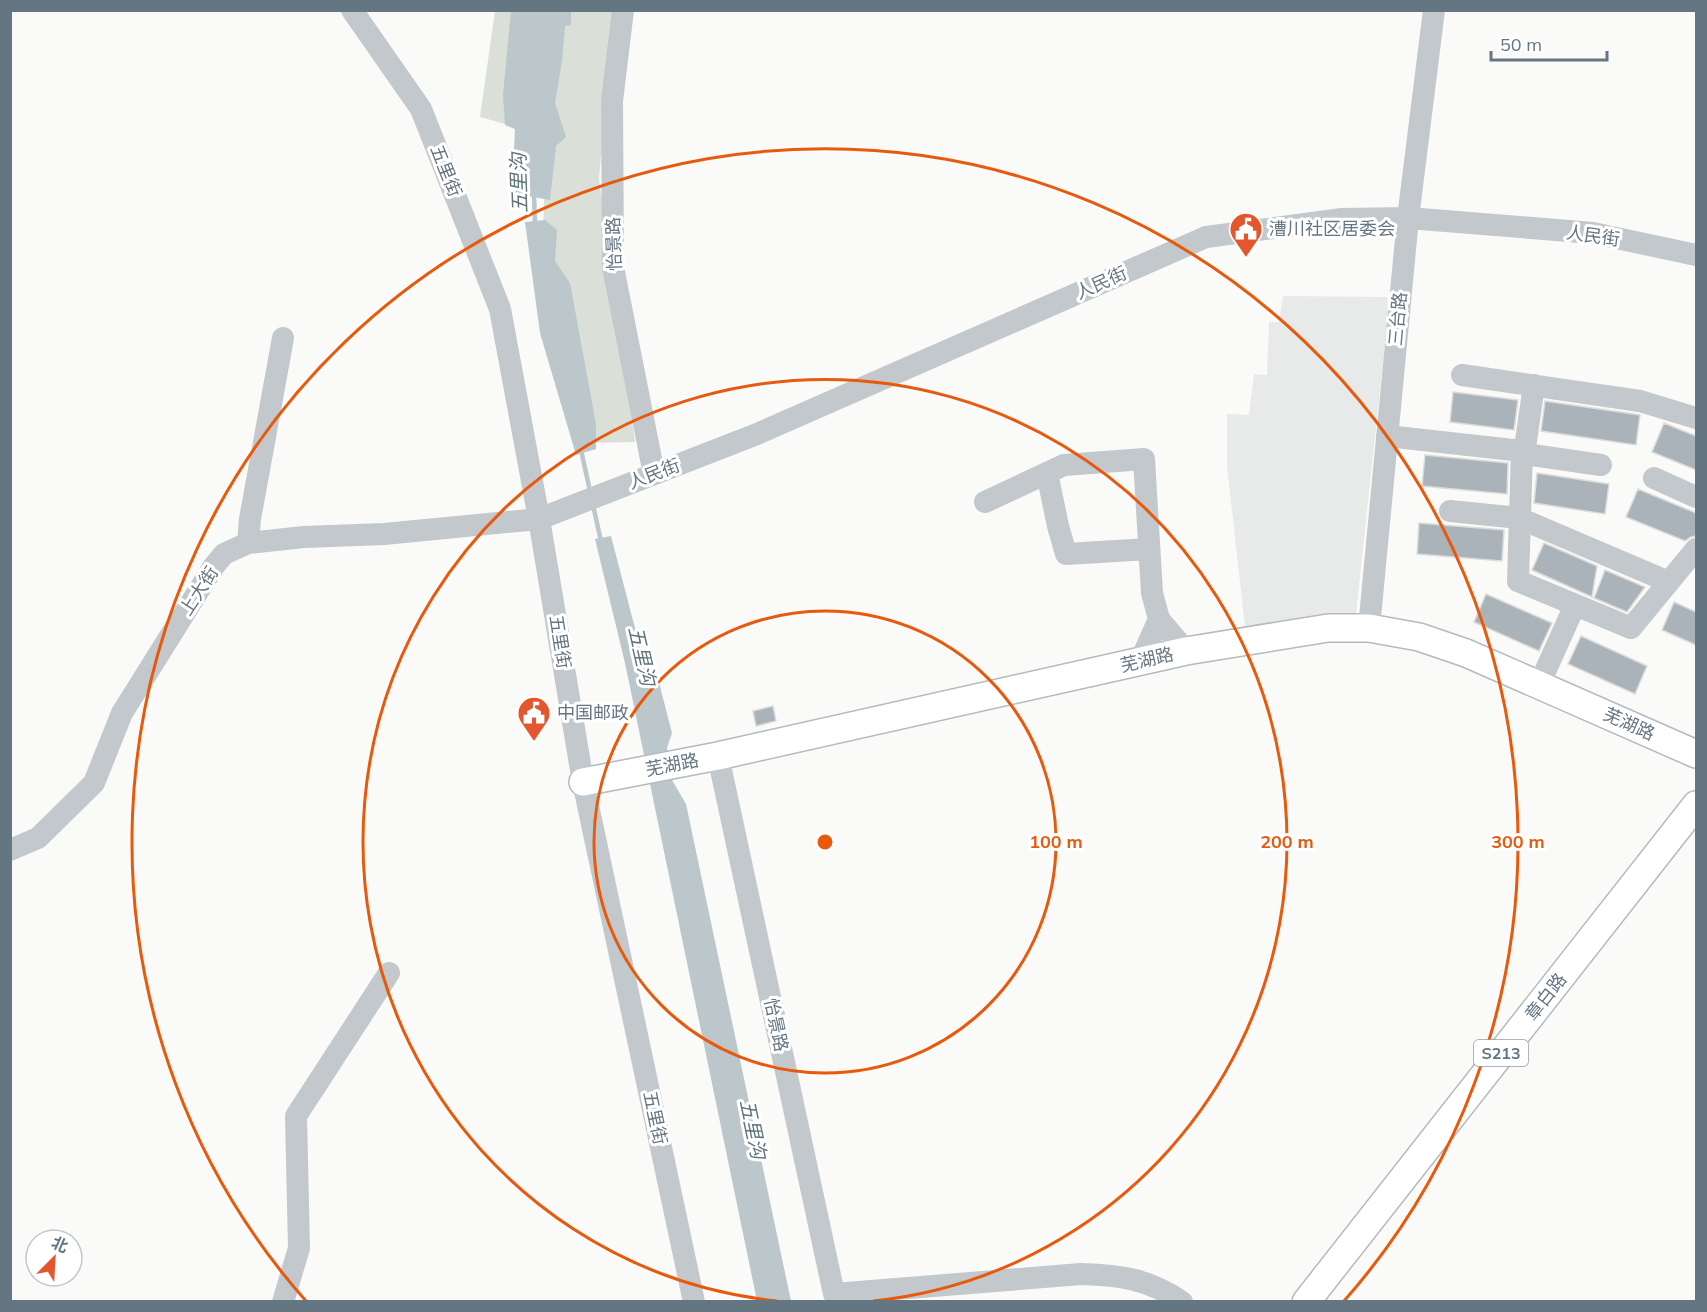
<svg xmlns="http://www.w3.org/2000/svg" width="1707" height="1312" font-family="Mulish,'Noto Sans SC',sans-serif">
	<style>
		.built { fill: #e8e9e9 }
		.green { fill: #dadfd7 }
		.water { fill: #bbc7cb }
		.lines { fill: none; stroke-linecap: round; stroke-linejoin: round }
		.stream { stroke: #bbc7cb; stroke-width: 4.5 }
		.building { fill: #aab3b9; stroke: #dcdcda; stroke-width: 1.5 }
		.major-casing { stroke: #b5babe; stroke-width: 30 }
		.minor { stroke: #c3c8cc; stroke-width: 22 }
		.major { stroke: #fff; stroke-width: 27 }
		.ring { fill: none; stroke: #e8590c; stroke-width: 3 }
		.labels { text-anchor: middle; stroke-width: 6; stroke-linejoin: round; paint-order: stroke }
		.shield { fill: #fff; stroke: #939fa8; stroke-width: 1.5 }
		.shield-label { font-size: 16px; font-weight: bold; fill: #657683 }
		.street-label { font-size: 18px; fill: #657683; stroke: #fff }
		.poi-label { font-size: 18px; fill: #657683; stroke: #fff; text-anchor: start }
		.water-label { font-size: 20px; font-style: italic; fill: #60757c; stroke: #fff }
		.centre { fill: #e8590c; stroke: #fff; stroke-width: 3 }
		.ring-label { font-size: 18px; text-anchor: middle; font-weight: bold; fill: #e8590c; stroke: #fff; stroke-width: 6; stroke-linejoin: round; paint-order: stroke }
	</style>
	<rect width="100%" height="100%" fill="#fafaf8"/>
	<!-- built -->
	<path class="built" d="M1283 296 1390 297 1356 613 1320 614 1245 627 1227 466V414L1249 415 1254 374 1267 375 1269 322H1279Z"/>
	<!-- green -->
	<path class="green" d="M495 11H613L599 179 635 442 584 443 543 235 546 135 480 117Z"/>
	<!-- water -->
	<path class="water" d="M511 11H571V25L565 26 562 61 555 103 566 137 556 146 550 200 512 193 515 129 505 125 503 95Z
		M545 220 557 230 555 261 570 283 596 424V449L576 455 540 333 525 222Z
		M611 536 643 659H653L672 733 667 748 672 780 686 804 791 1301H757L625 663 595 539Z"/>
	<g class="lines">
		<!-- stream -->
		<path class="stream" d="M534 194 535 224
			M581 450 590 491
			M593 505 601 541"/>
	</g>
	<!-- building -->
	<path class="building" d="M1453 392 1518 400 1514 430 1450 422Z
		M1545 401 1640 415 1636 445 1541 431Z
		M1664 423 1696 436V470L1652 452Z
		M1425 455 1508 463 1507 494 1422 486Z
		M1537 473 1609 484 1605 514 1534 503Z
		M1638 489 1696 513V536L1691 537 1685 541 1626 517Z
		M1419 523 1504 530 1502 561 1417 554Z
		M1544 543 1597 566 1592 597 1532 570Z
		M1605 570 1645 587 1627 612 1594 598Z
		M1486 594 1552 623 1539 651 1474 622Z
		M1674 602 1696 612V645L1662 630Z
		M1581 636 1647 666 1635 694 1568 664Z
		M773 706 776 721 756 726 753 711Z"/>
	<g class="lines">
		<defs>
			<path id="major" d="M583 782 718 756 1186 651 1328 628H1369L1419 637 1466 653 1696 754
				M1306 1302 1696 805"/>
		</defs>
		<!-- major casing -->
		<use href="#major" class="major-casing"/>
		<!-- minor -->
		<path class="minor" d="M352 10 421 109 500 309 539 519 583 782 694 1302
			M623 10 612 101 613 267 654 474
			M1462 375 1640 401 1696 418
			M1534 385 1526 441 1522 451 1532 455 1601 465
			M1387 436 1522 451 1518 581 1631 628 1696 549
			M1047 473 1058 526 1066 554 1149 549
			M1654 478 1696 497
			M985 502 1064 465 1144 459 1152 593 1159 619
			M1450 511 1519 518 1669 582
			M248 543 250 519 283 338
			M1369 628 1408 218 1434 10
			M1140 662 1159 619 1186 651
			M1539 685 1575 605
			M718 756 834 1294 1081 1274C1120 1275 1149 1279 1182 1302
			M10 850 38 838 94 783 122 713 214 566 224 554 248 543 304 537 384 534 539 519 757 434 1206 237 1342 219 1408 218 1593 233 1696 255
			M283 1302 299 1248 296 1116 389 973"/>
		<!-- major -->
		<use href="#major" class="major"/>
	</g>
	<!-- distance rings -->
	<g class="ring">
		<circle cx="825" cy="842" r="231"/>
		<path d="M777 1301A462 462 0 1 1 873 1301"/>
		<path d="M306 1301A693 693 0 1 1 1344 1301"/>
	</g>
	<!-- icons -->
	<defs>
		<symbol id="civic-pin" viewBox="-11 -11 22 30"><path d="M0 17L-7.5 6A9.5 9.5 0 1 1 7.5 6Z" fill="#e4572e" stroke="#fff"/><path d="M-.6-6.5H3V-4.5H.6V-3L4-1V1h2V6H-6V1h2V-1L-.6-3ZM-1.2 2.5V6h2.4V2.5Z" fill="#fff"/></symbol>
	</defs>
	<g fill-rule="evenodd">
		<use href="#civic-pin" x="1227" y="210" width="38" height="52"/>
		<use href="#civic-pin" x="515" y="694" width="38" height="52"/>
	</g>
	<g class="labels">
		<!-- shield labels -->
		<rect class="shield" x="1474" y="1040" width="54" height="26" rx="4.5"/>
		<g class="shield-label">
			<text x="1501" y="1059">S213</text>
		</g>
		<!-- street labels -->
		<g class="street-label">
			<text transform="translate(446 171) rotate(68)" y="6">五里街</text>
			<text transform="translate(1593 236) rotate(8)" y="6">人民街</text>
			<text transform="translate(614 244) rotate(-92)" y="6">怡景路</text>
			<text transform="translate(1101 283) rotate(-24)" y="6">人民街</text>
			<text transform="translate(1398 319) rotate(-85)" y="6">三台路</text>
			<text transform="translate(654 474) rotate(-21)" y="6">人民街</text>
			<text transform="translate(199 591) rotate(-57)" y="6">上大街</text>
			<text transform="translate(560 642) rotate(81)" y="6">五里街</text>
			<text transform="translate(1147 660) rotate(-13)" y="6">芜湖路</text>
			<text transform="translate(1629 724) rotate(24)" y="6">芜湖路</text>
			<text transform="translate(672 765) rotate(-11)" y="6">芜湖路</text>
			<text transform="translate(1546 997) rotate(-52)" y="6">章白路</text>
			<text transform="translate(776 1025) rotate(78)" y="6">怡景路</text>
			<text transform="translate(655 1118) rotate(78)" y="6">五里街</text>
		</g>
		<!-- poi labels -->
		<g class="poi-label">
			<text x="1269" y="235">漕川社区居委会</text>
			<text x="557" y="719">中国邮政</text>
		</g>
		<!-- water labels -->
		<g class="water-label">
			<text transform="translate(519 183) rotate(-92)" y="7">五里沟</text>
			<text transform="translate(642 656) rotate(77)" y="7">五里沟</text>
			<text transform="translate(753 1129) rotate(78)" y="7">五里沟</text>
		</g>
	</g>
	<circle cx="825" cy="842" r="9" class="centre"/>
	<g class="ring-label">
		<text x="1056" y="848">100 m</text>
		<text x="1287" y="848">200 m</text>
		<text x="1518" y="848">300 m</text>
	</g>
	<!-- border -->
	<rect width="1707" height="1312" fill="none" stroke="#657683" stroke-width="24"/>
	<!-- north arrow -->
	<g transform="translate(54 1258) rotate(24)"><circle r="28" fill="#ffffff" stroke="#c1c8cd" stroke-width="1.5"/>
	<path d="M0-4.5L10 22L0 15L-10 22Z" fill="#e4572e"/>
	<text y="-9" font-size="16" font-weight="bold" text-anchor="middle" fill="#657683">北</text>
	</g>
	<!-- scale -->
	<path d="M1491 51v9h116v-9" fill="none" stroke="#657683" stroke-width="3"/>
	<text x="1500" y="51" font-size="18" fill="#657683" stroke="#ffffff" stroke-width="4.5" paint-order="stroke">50 m</text>
</svg>
